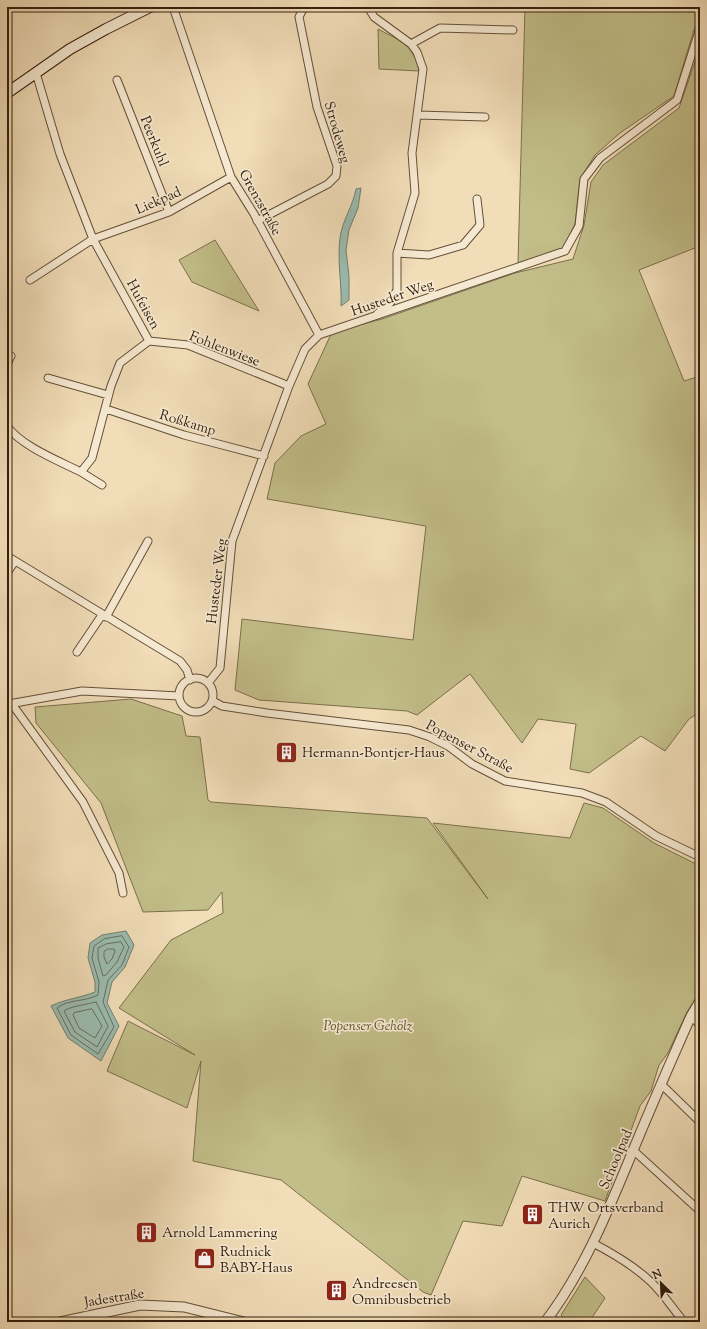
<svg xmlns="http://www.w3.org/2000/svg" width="707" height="1329" font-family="'Sorts Mill Goudy',serif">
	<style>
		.green { fill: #c2be89; stroke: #7c6f4c }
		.water { fill: #9bbcb0; stroke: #727e6f }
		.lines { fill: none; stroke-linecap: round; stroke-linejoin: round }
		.shore { stroke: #686e5f; stroke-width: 1 }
		.minor-casing { stroke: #644f38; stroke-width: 9 }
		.tertiary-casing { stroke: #644f38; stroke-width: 11 }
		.secondary-casing { stroke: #35200e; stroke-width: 12 }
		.minor { stroke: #f6e9d1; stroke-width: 7 }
		.tertiary { stroke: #f6e9d1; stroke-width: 9 }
		.secondary { stroke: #f6e9d1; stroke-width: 10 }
		.labels { text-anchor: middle; stroke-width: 3.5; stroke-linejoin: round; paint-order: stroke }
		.street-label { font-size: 14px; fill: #35200e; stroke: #f6e9d1 }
		.poi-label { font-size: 14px; fill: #35200e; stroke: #f6e9d1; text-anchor: start }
		.park-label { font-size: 14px; font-style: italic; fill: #5f4f33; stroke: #f6e9d1 }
	</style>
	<rect width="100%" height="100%" fill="#f1ddb8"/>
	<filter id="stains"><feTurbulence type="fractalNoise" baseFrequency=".005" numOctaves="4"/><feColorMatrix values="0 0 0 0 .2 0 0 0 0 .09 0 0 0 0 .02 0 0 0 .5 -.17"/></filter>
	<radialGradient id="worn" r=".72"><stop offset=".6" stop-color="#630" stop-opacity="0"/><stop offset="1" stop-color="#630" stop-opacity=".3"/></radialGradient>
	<!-- green -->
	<path class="green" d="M525 7H700V16L697 20 674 96 620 133 595 155 580 179 575 224 563 249 518 263Z
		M378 29C400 41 413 43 419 71L379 69Z
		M700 47V246L639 270 684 381 700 376V712L689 719 665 751 641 736 589 773 570 769 576 724 538 719 522 743 470 674 417 715 407 711 259 700 235 690 242 619 413 640 426 526 267 499 275 463 301 436 326 424 308 384 332 332 382 319 515 273 573 259 584 225 591 182 603 165 679 108Z
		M215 240 259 311 192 282 179 260Z
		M131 699 182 716 186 736 200 737 208 800 211 802 427 818 488 899 433 823 570 838 584 803 603 808 654 843 700 866V991L687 1012 668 1053 659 1065 651 1091 640 1106 605 1201 522 1176 502 1226 463 1221 431 1295 423 1292 281 1180 193 1161 201 1061 187 1108 107 1071 128 1021 195 1055 119 1008 171 940 223 913 222 892 208 910 143 912 101 803 36 723 35 707Z
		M585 1277 605 1298 589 1322H567L561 1315Z"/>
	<!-- water -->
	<path class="water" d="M361 188 358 208 349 230 346 250 349 276V300L341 306C342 284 337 261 340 238 342 221 353 206 356 189Z
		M126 931 134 945 125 967 112 982 107 1003 119 1026 101 1061 68 1038 51 1006C65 999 80 998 95 992V982L88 958 90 943 102 935Z"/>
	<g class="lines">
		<!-- shore -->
		<path class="shore" d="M122 936 129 947 122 965 108 980 103 1002 114 1027 98 1054 71 1035 57 1008C68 999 85 1002 98 995L99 982 92 958 94 946 104 939Z
			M121 942 124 947 117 962 106 975 103 976 98 958V948L106 944Z
			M108 949H114L115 951 112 959 107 964 104 957V952Z
			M96 1002 108 1026 97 1047 75 1032 64 1011C68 1007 88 1004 96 1002Z
			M92 1009 102 1026 95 1038 79 1028 73 1015 74 1013Z"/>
		<defs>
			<path id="minor" d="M173 7 231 177 254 214 319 335
				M368 7 374 17 411 44 417 52 423 69 412 153 415 193 397 253V290L390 303 377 314
				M411 44 440 28 513 30
				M36 73 60 154 93 239 149 341
				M117 80 169 212
				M418 115 485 117
				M257 221 328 184 336 176 337 166 317 107 299 17 304 7
				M397 253 429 255 463 245 480 225 477 199
				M30 280 93 239 169 212 231 177
				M149 341 188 345 289 386
				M7 364 11 356
				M48 378 108 395
				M106 409 184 435 264 456
				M7 426C21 446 59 461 81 472L92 458 111 386 120 363 149 341
				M81 472 102 485
				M7 556 180 661 187 670 190 680
				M7 573 15 561
				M106 617 148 541
				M77 652 102 615
				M179 695a17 17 0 1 1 34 0a17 17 0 1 1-34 0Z
				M208 683 220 668 232 541 289 386 305 349 319 335 565 251 579 226 584 179 600 158 677 100 700 28
				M213 701 222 706 267 713 409 730 430 737 448 746 472 764 505 781 582 793 606 802 656 836 700 857
				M9 704 82 691 179 696
				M12 704 83 802 119 873 123 893
				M691 1016 700 1025
				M661 1084 700 1122
				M633 1150 700 1211
				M593 1243C614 1254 633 1265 650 1281 663 1293 673 1309 684 1322
				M549 1316 557 1322"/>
			<path id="tertiary" d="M60 1322 140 1305 184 1307 244 1322
				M545 1322C584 1271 608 1211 632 1153 651 1107 671 1061 691 1016L700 1001"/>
			<path id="secondary" d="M7 93 70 49 106 29 150 7"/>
		</defs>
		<!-- minor casing -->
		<use href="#minor" class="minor-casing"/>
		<!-- tertiary casing -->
		<use href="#tertiary" class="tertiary-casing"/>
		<!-- secondary casing -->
		<use href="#secondary" class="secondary-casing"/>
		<!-- minor -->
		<use href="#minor" class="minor"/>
		<!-- tertiary -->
		<use href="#tertiary" class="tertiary"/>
		<!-- secondary -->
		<use href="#secondary" class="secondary"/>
	</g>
	<!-- icons -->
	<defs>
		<symbol id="building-square" viewBox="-11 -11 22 22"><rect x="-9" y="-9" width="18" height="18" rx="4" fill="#8f2418" stroke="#f6e9d1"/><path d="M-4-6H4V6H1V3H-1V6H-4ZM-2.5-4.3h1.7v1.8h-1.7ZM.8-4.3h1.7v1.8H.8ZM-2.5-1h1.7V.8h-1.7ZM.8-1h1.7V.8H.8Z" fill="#fff"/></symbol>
		<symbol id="shop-square" viewBox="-11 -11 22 22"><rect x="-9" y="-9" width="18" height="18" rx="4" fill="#8f2418" stroke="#f6e9d1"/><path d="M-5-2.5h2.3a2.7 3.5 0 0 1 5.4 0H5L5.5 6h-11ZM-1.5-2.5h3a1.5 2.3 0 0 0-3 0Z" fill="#fff"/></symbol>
	</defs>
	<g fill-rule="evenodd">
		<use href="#building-square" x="274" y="740" width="25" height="25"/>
		<use href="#building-square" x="520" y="1202" width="25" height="25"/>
		<use href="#building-square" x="134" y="1220" width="25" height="25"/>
		<use href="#shop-square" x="192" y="1246" width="25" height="25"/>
		<use href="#building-square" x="324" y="1278" width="25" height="25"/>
	</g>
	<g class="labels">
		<!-- street labels -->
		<g class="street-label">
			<text transform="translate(338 132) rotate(74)" y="5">Strodeweg</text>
			<text transform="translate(155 141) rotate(68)" y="5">Peerkuhl</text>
			<text transform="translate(158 200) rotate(-24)" y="5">Liekpad</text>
			<text transform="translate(261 202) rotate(61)" y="5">Grenzstraße</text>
			<text transform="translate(392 297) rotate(-19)" y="5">Husteder Weg</text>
			<text transform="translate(144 304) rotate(61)" y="5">Hufeisen</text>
			<text transform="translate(225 348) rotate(21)" y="5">Fohlenwiese</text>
			<text transform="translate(188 422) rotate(17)" y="5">Roßkamp</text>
			<text transform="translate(216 581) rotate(-83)" y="5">Husteder Weg</text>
			<text transform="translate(470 746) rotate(28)" y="5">Popenser Straße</text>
			<text transform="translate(615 1159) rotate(-67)" y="5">Schoolpad</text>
			<text transform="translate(114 1297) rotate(-9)" y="5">Jadestraße</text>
		</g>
		<!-- poi labels -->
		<g class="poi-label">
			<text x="302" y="757">Hermann-Bontjer-Haus</text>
			<text x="548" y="1212">THW Ortsverband<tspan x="548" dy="16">Aurich</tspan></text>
			<text x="162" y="1237">Arnold Lammering</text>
			<text x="220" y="1256">Rudnick<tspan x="220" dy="16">BABY-Haus</tspan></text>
			<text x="352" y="1288">Andreesen<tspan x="352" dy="16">Omnibusbetrieb</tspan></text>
		</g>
		<!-- park labels -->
		<g class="park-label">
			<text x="368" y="1030">Popenser Gehölz</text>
		</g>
	</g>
	<!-- margin -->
	<rect width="707" height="1329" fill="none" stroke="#f1ddb8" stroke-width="24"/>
	<rect x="8" y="8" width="691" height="1313" fill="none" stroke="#35200e" stroke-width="2"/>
	<rect x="12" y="12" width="683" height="1305" fill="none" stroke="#35200e"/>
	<!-- north arrow -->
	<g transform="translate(661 1283) rotate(336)" stroke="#f6e9d1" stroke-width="3" paint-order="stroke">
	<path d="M0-3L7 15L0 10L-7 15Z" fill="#35200e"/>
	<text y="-6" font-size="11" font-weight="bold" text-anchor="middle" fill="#35200e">N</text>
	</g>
	<rect width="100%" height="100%" filter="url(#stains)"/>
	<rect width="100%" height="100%" fill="url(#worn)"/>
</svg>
